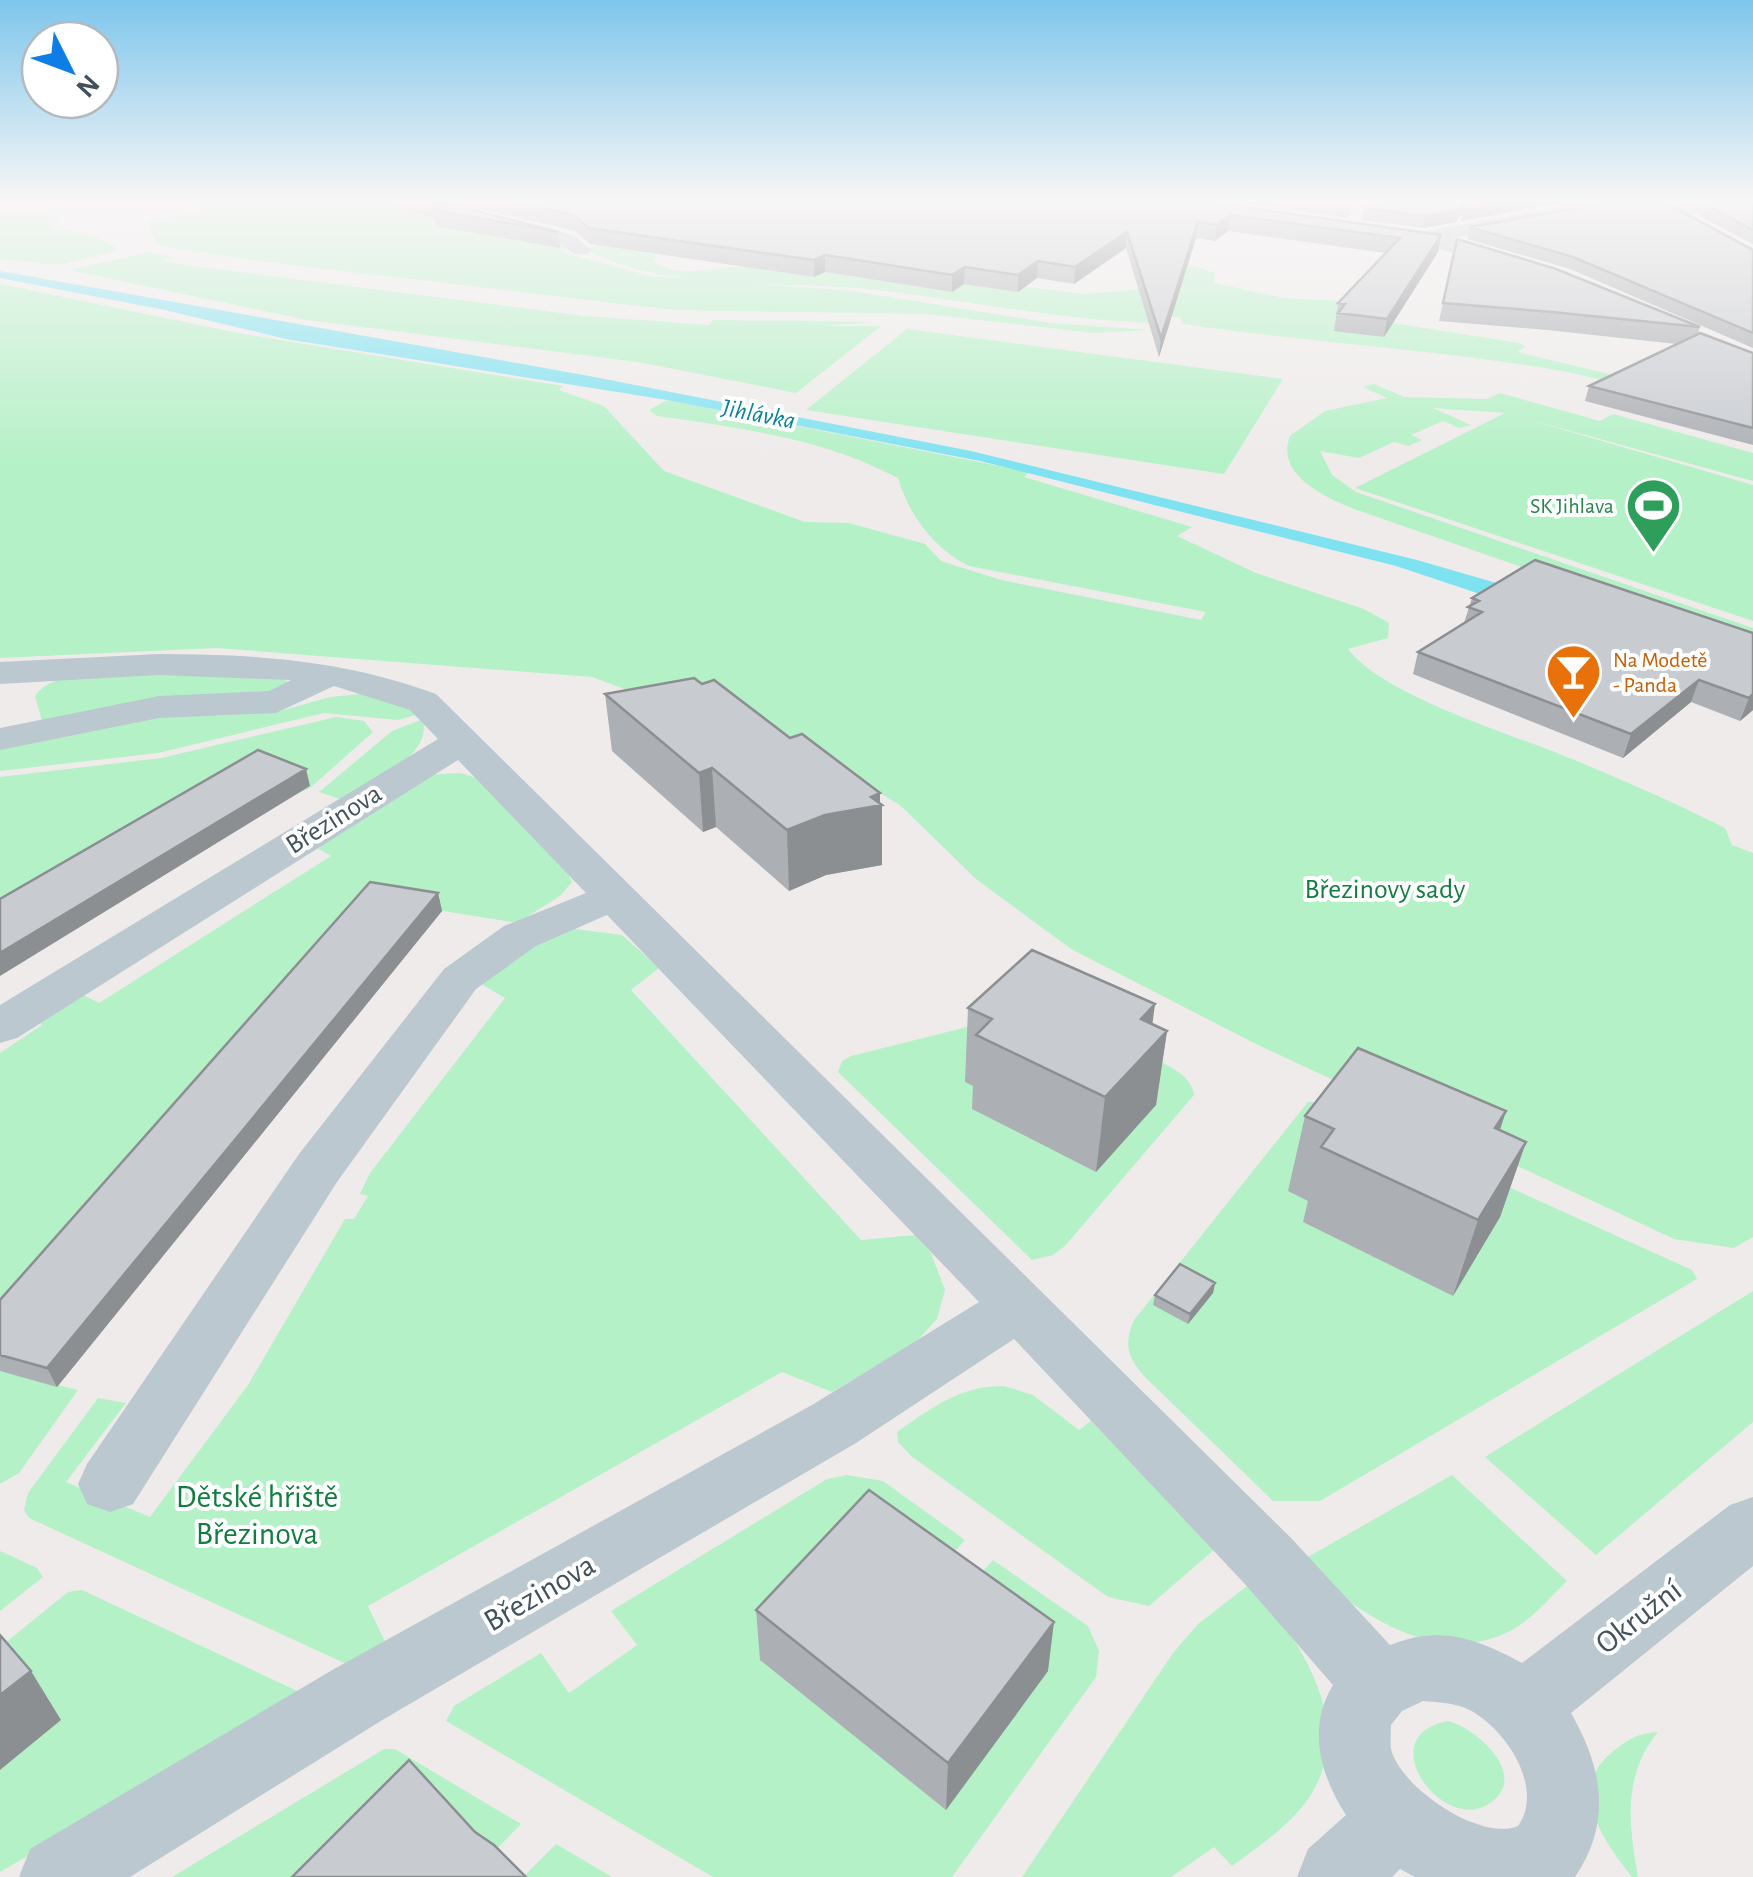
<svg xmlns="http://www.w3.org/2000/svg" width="1753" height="1877" font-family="'Alegreya Sans',sans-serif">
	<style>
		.green { fill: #b5f1c7 }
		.water { fill: #7fe2f1 }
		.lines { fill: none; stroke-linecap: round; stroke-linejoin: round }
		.minor { fill: #bbc8cf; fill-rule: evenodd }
		.wall { fill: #acafb4 }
		.shaded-wall { fill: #8c8f92 }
		.building { fill: #c8ccd1; stroke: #8c8f92; stroke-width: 2.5 }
		.labels { text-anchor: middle; stroke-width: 8; stroke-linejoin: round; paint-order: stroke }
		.far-leisure-label { font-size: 22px; fill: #27864d; stroke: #fff; text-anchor: end }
		.far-food-label { font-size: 22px; fill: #c56008; stroke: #fff; text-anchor: start }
		.far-water-label { font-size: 25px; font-style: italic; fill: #058295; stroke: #fff }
		.street-label { font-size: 28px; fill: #43515a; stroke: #fff }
		.park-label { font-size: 28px; fill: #117e3f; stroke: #fff }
		.near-park-label { font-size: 32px; fill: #117e3f; stroke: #fff }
		.near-street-label { font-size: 32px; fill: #43515a; stroke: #fff }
	</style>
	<rect width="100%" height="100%" fill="#efebeb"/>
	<!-- green -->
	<path class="green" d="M194 201H392L571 244 562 252 649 276 852 291 1051 323 1150 330 1094 333 926 314 674 310 250 260 157 245 147 219 201 213Z
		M24 211 62 217 52 226 95 236 120 250 58 265 0 259V215Z
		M599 245 657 255 653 261C681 280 714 266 744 267 767 268 791 274 814 277L825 272 951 292 966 283 1017 292 1025 287 1085 294 1164 287 1188 264 1215 273 1214 283 1284 298 1365 302 1386 322 1519 343 1526 347 1517 352 1659 386C1639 392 1586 375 1562 371 1436 349 1304 342 1183 324L1180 317H1147L1149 323C1057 319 968 301 877 290 787 279 666 294 586 249Z
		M149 252 172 257 163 261 193 266 584 316 708 325 713 320 872 322 825 326H881L796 393 638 362 307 320 69 270Z
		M0 284 243 334 563 386 559 390 604 406 664 471 805 522 849 523 925 544 941 561 1001 580 1201 620 1206 612 969 566C934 549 909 515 898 478 823 438 740 428 657 416L649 410 667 400 1029 472 1024 477 1192 527 1177 536 1256 573 1364 609 1389 623 1388 638 1348 649C1383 695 1505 732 1562 755 1617 777 1671 801 1725 828L1732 845 1753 853V1237L1734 1248 1674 1239 1254 1043 1071 949 976 879 901 806 843 770 592 677 216 648 0 658Z
		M907 329 1283 379 1224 474 806 410Z
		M1374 384 1404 397 1487 399 1500 393 1600 421 1613 414 1753 453V481L1516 416 1753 485V621L1355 488 1505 413 1433 408 1471 425 1459 428 1443 421 1411 435 1422 440 1409 446 1394 442 1359 458 1320 451 1332 475 1356 492 1753 628V647L1354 509C1325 497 1275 475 1290 436L1325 411 1387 398 1363 387Z
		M100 672 286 679 287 684 276 692 152 700 42 721 35 696C49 676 77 676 100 672Z
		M370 693 419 714 398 720 324 713 158 753 0 771V748L164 715 280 711 330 697Z
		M336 717 364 721 373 732 310 788 0 922V777L161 758Z
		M423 719C433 759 367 783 340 799L319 792 392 731Z
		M461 773 476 778 567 871 572 882 560 896 517 923 374 900 0 1330V1053L42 1025 34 1018 76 991 99 1003 331 856 307 842 423 775Z
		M568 928 622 935 659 968 631 990 861 1240 915 1235 931 1253 945 1290 937 1319 916 1342 832 1392 782 1372 368 1606 388 1648 355 1668 29 1518 24 1510 28 1493 98 1398 126 1403 66 1482 150 1517 248 1385 345 1219H354L368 1196 360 1194 370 1173 505 998 478 982 476 975Z
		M1011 1016 966 1081 988 1093 1130 1049C1151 1059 1191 1069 1194 1095L1065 1246 1053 1255 1032 1260 838 1072 842 1061 851 1056Z
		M1308 1102H1321L1692 1270 1697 1279 1320 1501H1273L1146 1378C1128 1358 1123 1346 1134 1320Z
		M1753 1291V1422L1596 1555 1485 1457Z
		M0 1371 78 1390 19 1473 0 1484Z
		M1004 1386 1033 1395 1079 1430 1091 1421 1215 1549 1149 1606 1108 1597 911 1456 898 1442 897 1432C933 1407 959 1386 1004 1386Z
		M847 1475 883 1481 965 1540 927 1583 955 1602 993 1560 1088 1626 1099 1651 1096 1677 952 1877H713L446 1721 454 1706 541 1653 569 1693 637 1645 611 1611 827 1479Z
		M1452 1475 1567 1581C1549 1598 1531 1621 1508 1632 1431 1669 1354 1609 1299 1562Z
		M0 1551 37 1568 43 1577 0 1611Z
		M1251 1583C1297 1637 1356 1719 1312 1793 1294 1823 1259 1846 1232 1866L1214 1847 1171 1877H1022L1173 1653 1198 1624Z
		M82 1590 306 1695 0 1872V1647L68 1592Z
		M1448 1721C1477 1728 1533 1778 1487 1805 1442 1832 1370 1736 1448 1721Z
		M1658 1732C1622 1776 1629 1825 1638 1877H1632C1605 1843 1567 1791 1610 1754 1627 1740 1637 1733 1658 1732Z
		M384 1749H395L521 1824 482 1864 495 1877H172Z
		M556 1844 612 1877H523Z"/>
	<!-- water -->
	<path class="water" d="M0 271 584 375 971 451 1417 560 1517 589 1498 600 1396 566 980 461 667 400 286 339 165 310 0 278Z"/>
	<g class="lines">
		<!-- minor -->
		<path class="minor" d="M395 201H429L574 235 591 250 588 254H574L560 243Z
			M1590 201H1631L1621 207 1452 238 1522 257V267L1514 268 1371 232 1381 226 1426 231Z
			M1696 201H1744C1730 212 1677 221 1663 210Z
			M158 654C255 654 345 660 436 694L1292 1539 1390 1645C1440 1625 1476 1638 1522 1663L1730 1505 1753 1497V1566L1571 1713C1603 1769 1612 1822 1575 1877H1415L1400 1869 1392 1877H1297L1308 1849 1346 1815C1320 1775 1307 1727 1333 1685L1244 1583 1014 1339 856 1443 384 1719 130 1877H19L30 1849 334 1669 812 1405 979 1302 607 915 536 946 476 989 337 1182 133 1504 110 1512 87 1504 78 1484 87 1464 299 1154 444 969 504 926 586 893 458 760 17 1038 0 1043V1005L438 739 410 710 334 686 276 713 159 718 0 750V728L159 696 269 691 291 680 158 675 0 684V662ZM1423 1701C1436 1702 1451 1703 1463 1707 1503 1723 1546 1787 1518 1826 1480 1842 1400 1787 1391 1749 1390 1742 1391 1733 1391 1725L1402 1711Z"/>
	</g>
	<!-- wall -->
	<path class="wall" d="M379 201H437L559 232 560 248 436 226 435 219Z
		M445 201H1202L1441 235 1438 252 1384 337 1334 331 1338 303 1385 253 1228 231 1215 241 1196 238 1159 357 1126 248 1074 284 1037 278 1018 292 964 284 952 292 825 272 814 277 590 244 575 231Z
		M1226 201H1351L1352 202 1349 218Z
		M1393 201H1570L1461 221 1463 211 1456 222 1423 228 1362 220 1364 208Z
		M1753 201V244L1700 216 1703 204Z
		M1470 227 1753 250V348L1570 269 1467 239Z
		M1457 239 1700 327 1698 333 1753 353V445L1585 401 1589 386 1677 344 1547 330 1439 321Z
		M1472 598 1753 633V710L1740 721 1691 702 1623 758 1413 674 1418 652 1464 623Z
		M702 684 790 738 882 805V865L826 875 789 891 716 827 703 832 612 751 605 694Z
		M438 893 442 911 57 1387 0 1371V1300Z
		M968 1008 1153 1025 1167 1031 1156 1105 1096 1172 972 1109 973 1086 965 1082Z
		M1305 1116 1500 1131 1526 1142 1500 1217 1453 1296 1303 1222 1308 1201 1288 1191Z
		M1215 1283 1213 1293 1188 1324 1153 1305 1155 1295Z
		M756 1610 1048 1671 946 1810 760 1660Z"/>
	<!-- shaded-wall -->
	<path class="shaded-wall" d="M1465 201H1570L1461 221 1463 211 1456 222 1423 228 1425 216Z
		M1230 215 1228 231 1215 241 1217 225Z
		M1198 222 1196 238 1159 357 1161 338Z
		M1127 232 1126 248 1074 284 1075 267Z
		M1441 235 1438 252 1384 337 1387 319Z
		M825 255V272L814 277V260Z
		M1038 261 1037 278 1018 292V275Z
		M965 267 964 284 952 292V275Z
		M1699 680 1691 702 1623 758 1631 734Z
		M1753 694V710L1740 721 1749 698Z
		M712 768 716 827 703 832 699 773Z
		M306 769 310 786 0 976V953Z
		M880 793V806L882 805V865L826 875 789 891 787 830Z
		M438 893 442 911 57 1387 47 1368Z
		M1155 1004 1149 1050 1167 1031 1156 1105 1096 1172 1105 1097 1141 1019Z
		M1506 1111 1482 1187 1495 1128Z
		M1526 1142 1500 1217 1453 1296 1478 1220Z
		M1215 1283 1213 1293 1188 1324 1190 1314Z
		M1054 1622 1048 1671 946 1810 948 1763Z
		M31 1671 61 1720 0 1770V1695Z"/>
	<!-- building -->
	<path class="building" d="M426 201H437L559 232 434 210 446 207Z
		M510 201H1202L1441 235 1387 319 1338 313 1345 304 1338 303 1400 238 1230 215 1217 225 1198 222 1161 338 1127 232 1075 267 1038 261 1018 275 965 267 952 275 825 255 814 260 588 228 573 215Z
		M1393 201H1465L1459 210 1425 216 1364 208Z
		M1466 201H1510L1464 209Z
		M1615 201H1662L1753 250V333L1573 257 1470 227Z
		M1725 201H1753V230L1703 204Z
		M1457 239 1556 269 1700 327 1552 312 1443 303Z
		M1700 333 1753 353V428L1589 386Z
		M1535 560 1753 633V694L1749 698 1699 680 1631 734 1418 652 1482 612 1468 607 1479 601 1472 598Z
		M694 678 702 684 714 680 790 738 802 734 880 793 871 797 882 805 825 815 787 830 712 768 699 773 605 694Z
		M258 750 306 769 0 953V899Z
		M370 882 438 893 47 1368 0 1355V1300Z
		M1032 950 1155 1004 1141 1019 1167 1031 1105 1097 976 1035 992 1019 968 1008Z
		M1358 1048 1506 1111 1495 1128 1526 1142 1478 1220 1321 1147 1334 1129 1305 1116Z
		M1180 1264 1215 1283 1190 1314 1155 1295Z
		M869 1490 1054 1622 948 1763 756 1610Z
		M0 1635 31 1671 0 1695Z
		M409 1760 475 1832 494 1845 526 1877H292Z"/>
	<!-- sky -->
	<linearGradient id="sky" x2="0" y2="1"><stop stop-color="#7ec6ec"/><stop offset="0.43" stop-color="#f8f6f6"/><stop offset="1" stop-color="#f8f6f6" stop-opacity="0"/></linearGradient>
	<rect width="1753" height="464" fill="url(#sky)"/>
	<!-- icons -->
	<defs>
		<symbol id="stadium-pin" viewBox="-11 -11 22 30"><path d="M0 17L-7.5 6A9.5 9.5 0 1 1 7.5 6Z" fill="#2e9e5b" stroke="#fff"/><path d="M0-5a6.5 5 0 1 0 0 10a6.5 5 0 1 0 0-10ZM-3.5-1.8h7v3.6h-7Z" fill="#fff"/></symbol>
		<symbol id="bar-pin" viewBox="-11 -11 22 30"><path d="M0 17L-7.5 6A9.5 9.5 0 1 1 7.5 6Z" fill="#e8710a" stroke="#fff"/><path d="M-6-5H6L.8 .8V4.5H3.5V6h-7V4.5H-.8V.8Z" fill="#fff"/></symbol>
	</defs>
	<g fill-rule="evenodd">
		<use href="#stadium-pin" x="1622" y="474" width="63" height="86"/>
		<use href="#bar-pin" x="1542" y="640" width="63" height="86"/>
	</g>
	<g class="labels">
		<!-- far-leisure labels -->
		<g class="far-leisure-label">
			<text x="1614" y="513">SK Jihlava</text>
		</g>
		<!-- far-food labels -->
		<g class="far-food-label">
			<text x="1613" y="667">Na Modetě<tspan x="1613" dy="25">- Panda</tspan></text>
		</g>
		<!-- far-water labels -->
		<g class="far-water-label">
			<text transform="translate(759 413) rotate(11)" y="9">Jihlávka</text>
		</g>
		<!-- street labels -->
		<g class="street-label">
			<text transform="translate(333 818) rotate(-32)" y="10">Březinova</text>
		</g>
		<!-- park labels -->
		<g class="park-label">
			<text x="1385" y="898">Březinovy sady</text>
		</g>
		<!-- near-park labels -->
		<g class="near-park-label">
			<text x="257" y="1507">Dětské hřiště<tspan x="257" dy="37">Březinova</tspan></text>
		</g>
		<!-- near-street labels -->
		<g class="near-street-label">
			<text transform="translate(539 1592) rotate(-30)" y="11">Březinova</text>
			<text transform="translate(1638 1616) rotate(-38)" y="11">Okružní</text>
		</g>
	</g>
	<!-- north arrow -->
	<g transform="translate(70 70) rotate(132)"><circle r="48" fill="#ffffff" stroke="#b4b9bd" stroke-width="2.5"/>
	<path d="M0-8L18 38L0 25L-18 38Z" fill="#0e7de6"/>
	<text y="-15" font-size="28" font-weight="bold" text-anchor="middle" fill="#43515a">N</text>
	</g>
</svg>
